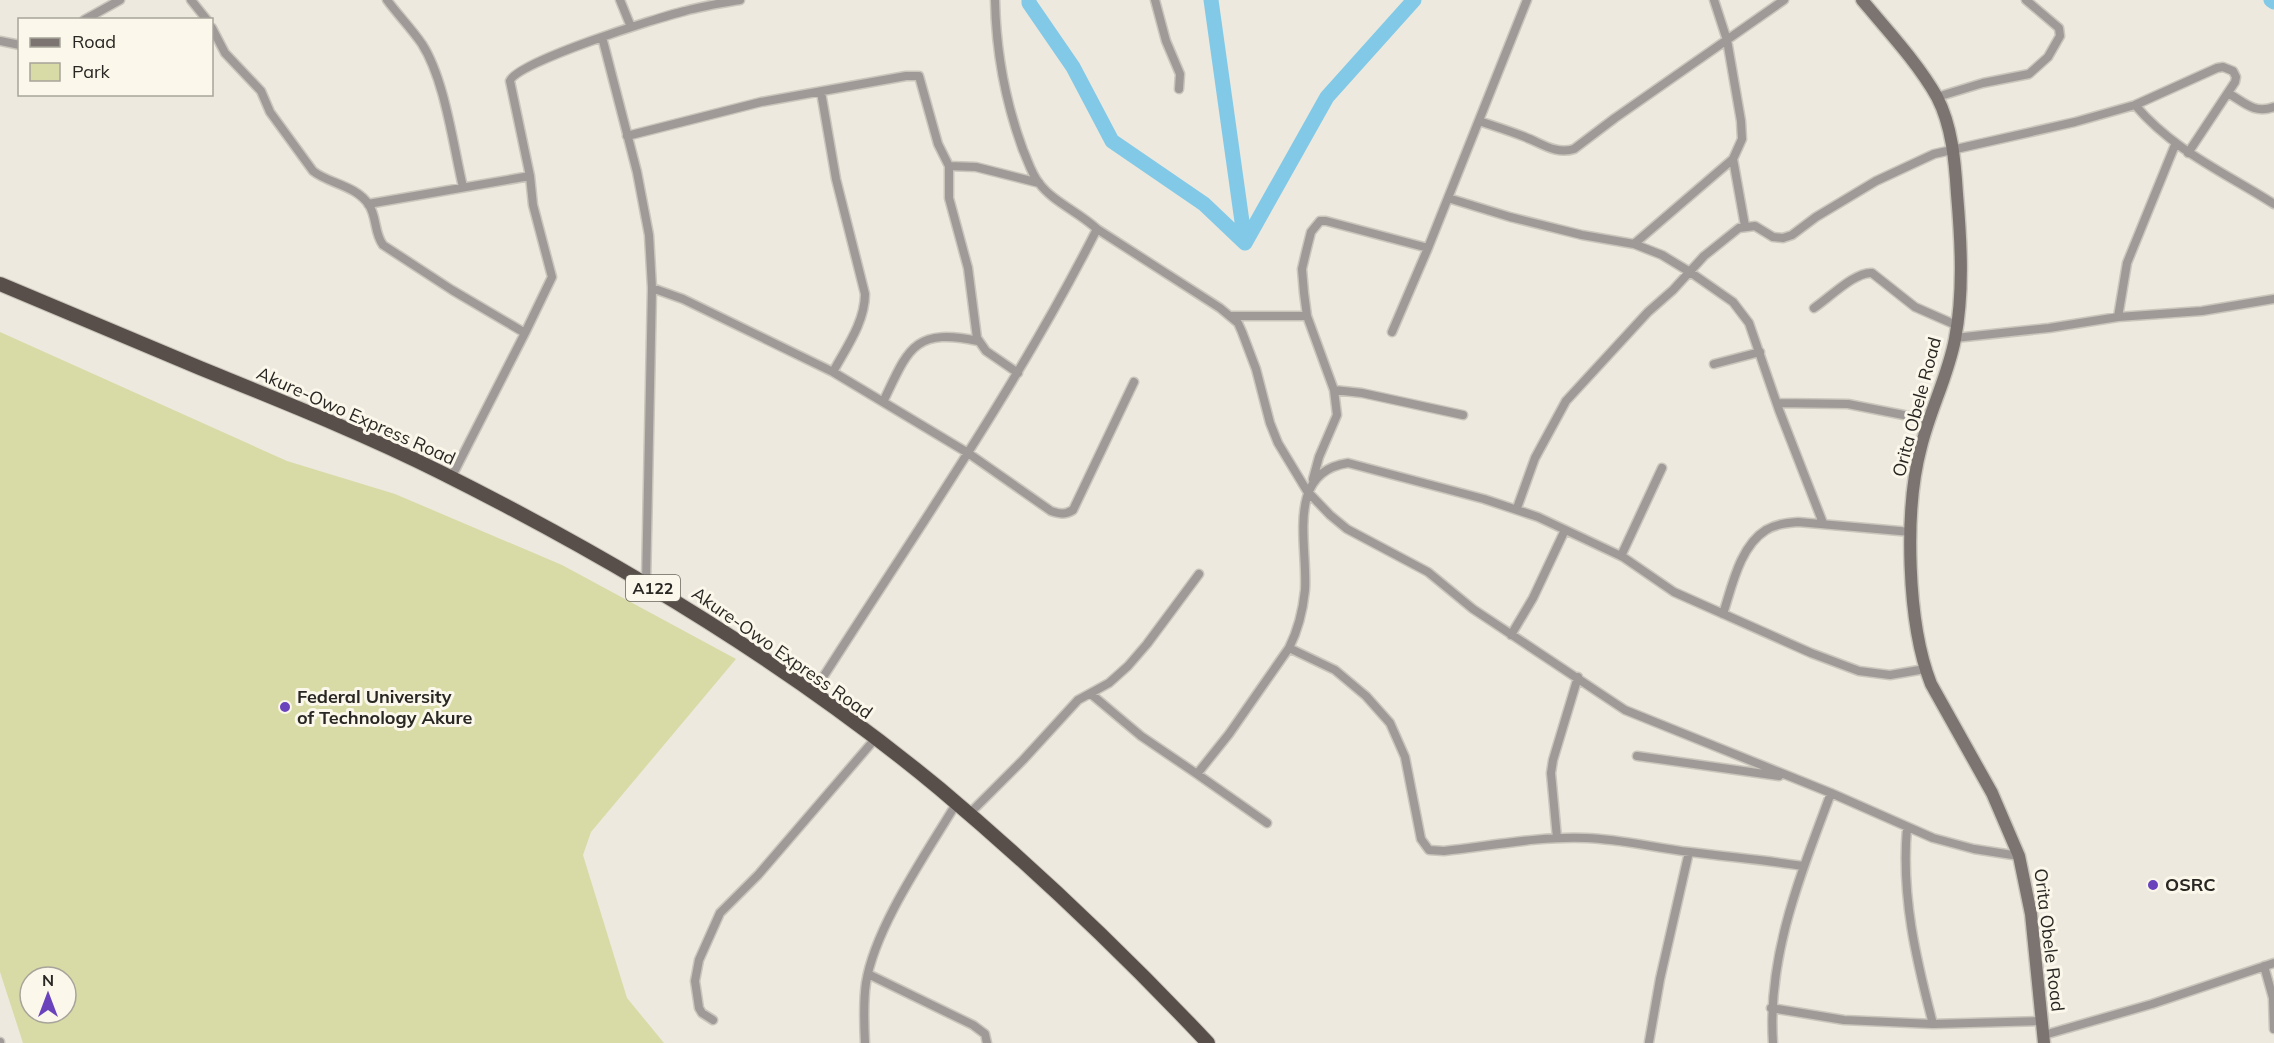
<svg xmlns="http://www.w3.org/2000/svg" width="2274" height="1043" font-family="Mulish,sans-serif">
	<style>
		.green { fill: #d9dba6; fill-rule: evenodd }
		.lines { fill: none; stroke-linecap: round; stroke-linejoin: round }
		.river { stroke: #82c9e7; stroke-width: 15 }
		.minor-casing { stroke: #cac6bc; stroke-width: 11 }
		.secondary-casing { stroke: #cac6bc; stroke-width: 15 }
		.trunk-casing { stroke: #cac6bc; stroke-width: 16 }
		.minor { stroke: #9f9a98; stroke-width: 8 }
		.secondary { stroke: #7c7471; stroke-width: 12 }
		.trunk { stroke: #584e4a; stroke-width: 14 }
		.poi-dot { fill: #6a43bc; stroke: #fbf7eb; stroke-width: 2 }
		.labels { text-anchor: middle; stroke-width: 6; stroke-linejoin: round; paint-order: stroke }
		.shield { fill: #fbf7eb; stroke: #68655f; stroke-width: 1.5 }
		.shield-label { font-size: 16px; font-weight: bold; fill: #292723 }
		.street-label { font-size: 18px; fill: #292723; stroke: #fbf7eb }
		.poi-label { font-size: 18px; font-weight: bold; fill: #292723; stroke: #fbf7eb; text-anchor: start }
	</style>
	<rect width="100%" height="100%" fill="#ede9de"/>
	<!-- green -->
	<path class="green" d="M0 332 287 461 395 494 562 565 736 659 591 832 583 855 627 998 664 1043H23L0 972ZM30 977H66V1013H30Z"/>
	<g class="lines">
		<!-- river -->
		<path class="river" d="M1029 0V3L1073 67 1112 141 1204 204 1245 243 1327 97 1414 0
			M1211 0 1245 243
			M2271 0 2274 2"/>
		<defs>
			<path id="minor" d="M191 0 207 20
				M387 0C398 15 411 28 422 44 445 80 453 145 463 187
				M620 0 631 27
				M995 0C996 52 1005 101 1023 150 1028 161 1031 173 1039 183 1053 202 1079 212 1097 229L1220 308 1238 323 1242 332 1256 369 1270 423 1278 443 1307 491 1330 515 1347 529 1428 572 1473 609 1625 710 1831 793 1933 838 1974 849 2019 856
				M1155 0 1166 41 1180 74 1179 89
				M1714 0 1727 40 1741 121 1742 139 1733 159 1745 226
				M84 20 120 0
				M212 28 225 53 261 91 270 112 313 171C329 184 356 185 369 205 377 217 374 233 383 245L452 290 525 333
				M602 37 637 172 649 235 652 288 646 584
				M0 41 20 45
				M821 92 836 179 865 294C865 322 846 348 833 372
				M2228 93C2245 103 2254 114 2274 107
				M1937 97 1983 83 2029 74 2048 57 2060 36 2059 28 2026 0
				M2135 105 2217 68 2223 67 2233 71 2236 77 2235 82 2188 153
				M1479 121C1494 126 1510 131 1525 137 1541 143 1556 155 1574 149L1615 118 1784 0
				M627 136 761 102 906 76H919L938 144 949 166V198L968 268 977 338 986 351 1018 373
				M949 166 976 167 1039 183
				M1448 198 1510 217 1582 235 1634 244 1662 255 1690 272 1733 302 1749 323 1779 410 1823 523
				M368 204 530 176
				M1634 244 1733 159
				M652 288 683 299 833 372 968 453 1051 511C1060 514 1065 515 1073 510L1134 382
				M1814 308C1829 298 1856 271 1872 273L1915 307 1956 325
				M1231 316H1307
				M2118 317 2127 263 2175 145
				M1392 332 1428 248 1527 0
				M1955 338 2049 328 2118 317 2202 311 2274 299
				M1714 364 1760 352
				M1334 390 1362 393 1463 415
				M883 402C908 350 913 327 978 341
				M1777 403 1848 404 1929 420
				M451 478 525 333 552 277 533 205 530 176 510 81C516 62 660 17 685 11 703 6 722 3 740 0
				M1313 479 1319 457 1337 415 1334 390 1307 316 1304 293 1302 269 1306 252 1311 232 1320 221H1326L1428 248
				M1517 508 1535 458 1566 401 1648 312 1673 290 1704 256 1739 228 1755 226 1773 237 1783 238 1792 235 1816 217 1876 181 1934 154 2075 122 2135 105C2174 151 2224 172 2274 204
				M1621 556 1662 468
				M1723 614C1732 586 1740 546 1766 530 1776 524 1787 523 1798 522L1911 532
				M1511 635 1533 598 1565 530
				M1289 648 1335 670 1366 696 1390 723 1405 757 1421 839 1429 850 1444 851C1491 846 1539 836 1586 838 1621 839 1655 848 1690 852 1728 857 1765 860 1803 866
				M813 693C910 540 1015 391 1097 229
				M1091 694 1141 736 1197 774 1229 734 1289 648C1298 630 1303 610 1305 590 1308 545 1285 472 1348 463L1484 499 1538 517 1623 557 1674 592 1811 653 1859 671 1890 675 1925 669
				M1637 756 1779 776
				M1197 774 1267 823
				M969 814 1023 760 1078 700 1109 683 1128 666 1147 644 1199 574
				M1907 828C1901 896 1916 959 1933 1024
				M1557 838 1551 773 1553 760 1578 677
				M2264 966 2273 998 2274 1029
				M868 974 973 1025 985 1034 987 1043
				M1771 1008 1844 1020 1933 1024 2041 1021
				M713 1020 702 1013 699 1008 695 981 699 960 720 913 758 875 875 739
				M2044 1035 2152 1004 2274 963
				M0 1042V1043
				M1649 1042 1660 979 1689 852
				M865 1043C864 1023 863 1003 866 983 875 927 926 854 956 804
				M1773 1043C1767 955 1801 874 1831 793"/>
			<path id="secondary" d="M1862 0C1887 30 1918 63 1937 97 1952 126 1955 161 1957 194 1961 241 1964 292 1955 339 1948 376 1930 410 1921 447 1904 510 1907 623 1931 684L1992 793 2019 856 2031 914 2044 1043"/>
			<path id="trunk" d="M0 284C67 312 134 340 200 368 281 401 362 433 440 472 616 560 788 663 940 789 1035 869 1123 953 1208 1043"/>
		</defs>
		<!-- minor casing -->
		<use href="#minor" class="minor-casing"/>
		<!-- secondary casing -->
		<use href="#secondary" class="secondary-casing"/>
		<!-- trunk casing -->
		<use href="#trunk" class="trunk-casing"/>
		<!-- minor -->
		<use href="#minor" class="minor"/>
		<!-- secondary -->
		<use href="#secondary" class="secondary"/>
		<!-- trunk -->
		<use href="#trunk" class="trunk"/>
	</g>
	<!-- markers -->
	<g class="poi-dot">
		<circle cx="285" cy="707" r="6"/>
		<circle cx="2153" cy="885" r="6"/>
	</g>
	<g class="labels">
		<!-- shield labels -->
		<rect class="shield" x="626" y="575" width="54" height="26" rx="4.5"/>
		<g class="shield-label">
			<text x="653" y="594">A122</text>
		</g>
		<!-- street labels -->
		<g class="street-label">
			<text transform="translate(1917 407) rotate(-75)" y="6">Orita Obele Road</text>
			<text transform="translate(356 416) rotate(24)" y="6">Akure-Owo Express Road</text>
			<text transform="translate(782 653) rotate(35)" y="6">Akure-Owo Express Road</text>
			<text transform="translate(2049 940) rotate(83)" y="6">Orita Obele Road</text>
		</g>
		<!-- poi labels -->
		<g class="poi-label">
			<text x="297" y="703">Federal University<tspan x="297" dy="21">of Technology Akure</tspan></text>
			<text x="2165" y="891">OSRC</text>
		</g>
	</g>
	<!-- legend -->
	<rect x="18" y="18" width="195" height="78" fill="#fbf7eb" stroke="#a7a49b" stroke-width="1.5"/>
	<rect x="30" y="38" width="30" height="9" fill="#7c7471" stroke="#a7a49b" stroke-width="1.5"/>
	<text x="72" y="48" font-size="18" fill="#292723">Road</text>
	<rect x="30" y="63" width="30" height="18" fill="#d9dba6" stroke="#a7a49b" stroke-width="1.5"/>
	<text x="72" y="78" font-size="18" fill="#292723">Park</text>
	<!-- north arrow -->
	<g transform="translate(48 995)"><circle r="28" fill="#fbf7eb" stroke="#a7a49b" stroke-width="1.5"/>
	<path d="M0-4.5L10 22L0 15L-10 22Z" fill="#6a43bc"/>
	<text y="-9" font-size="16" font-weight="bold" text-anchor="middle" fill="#292723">N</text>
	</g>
</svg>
